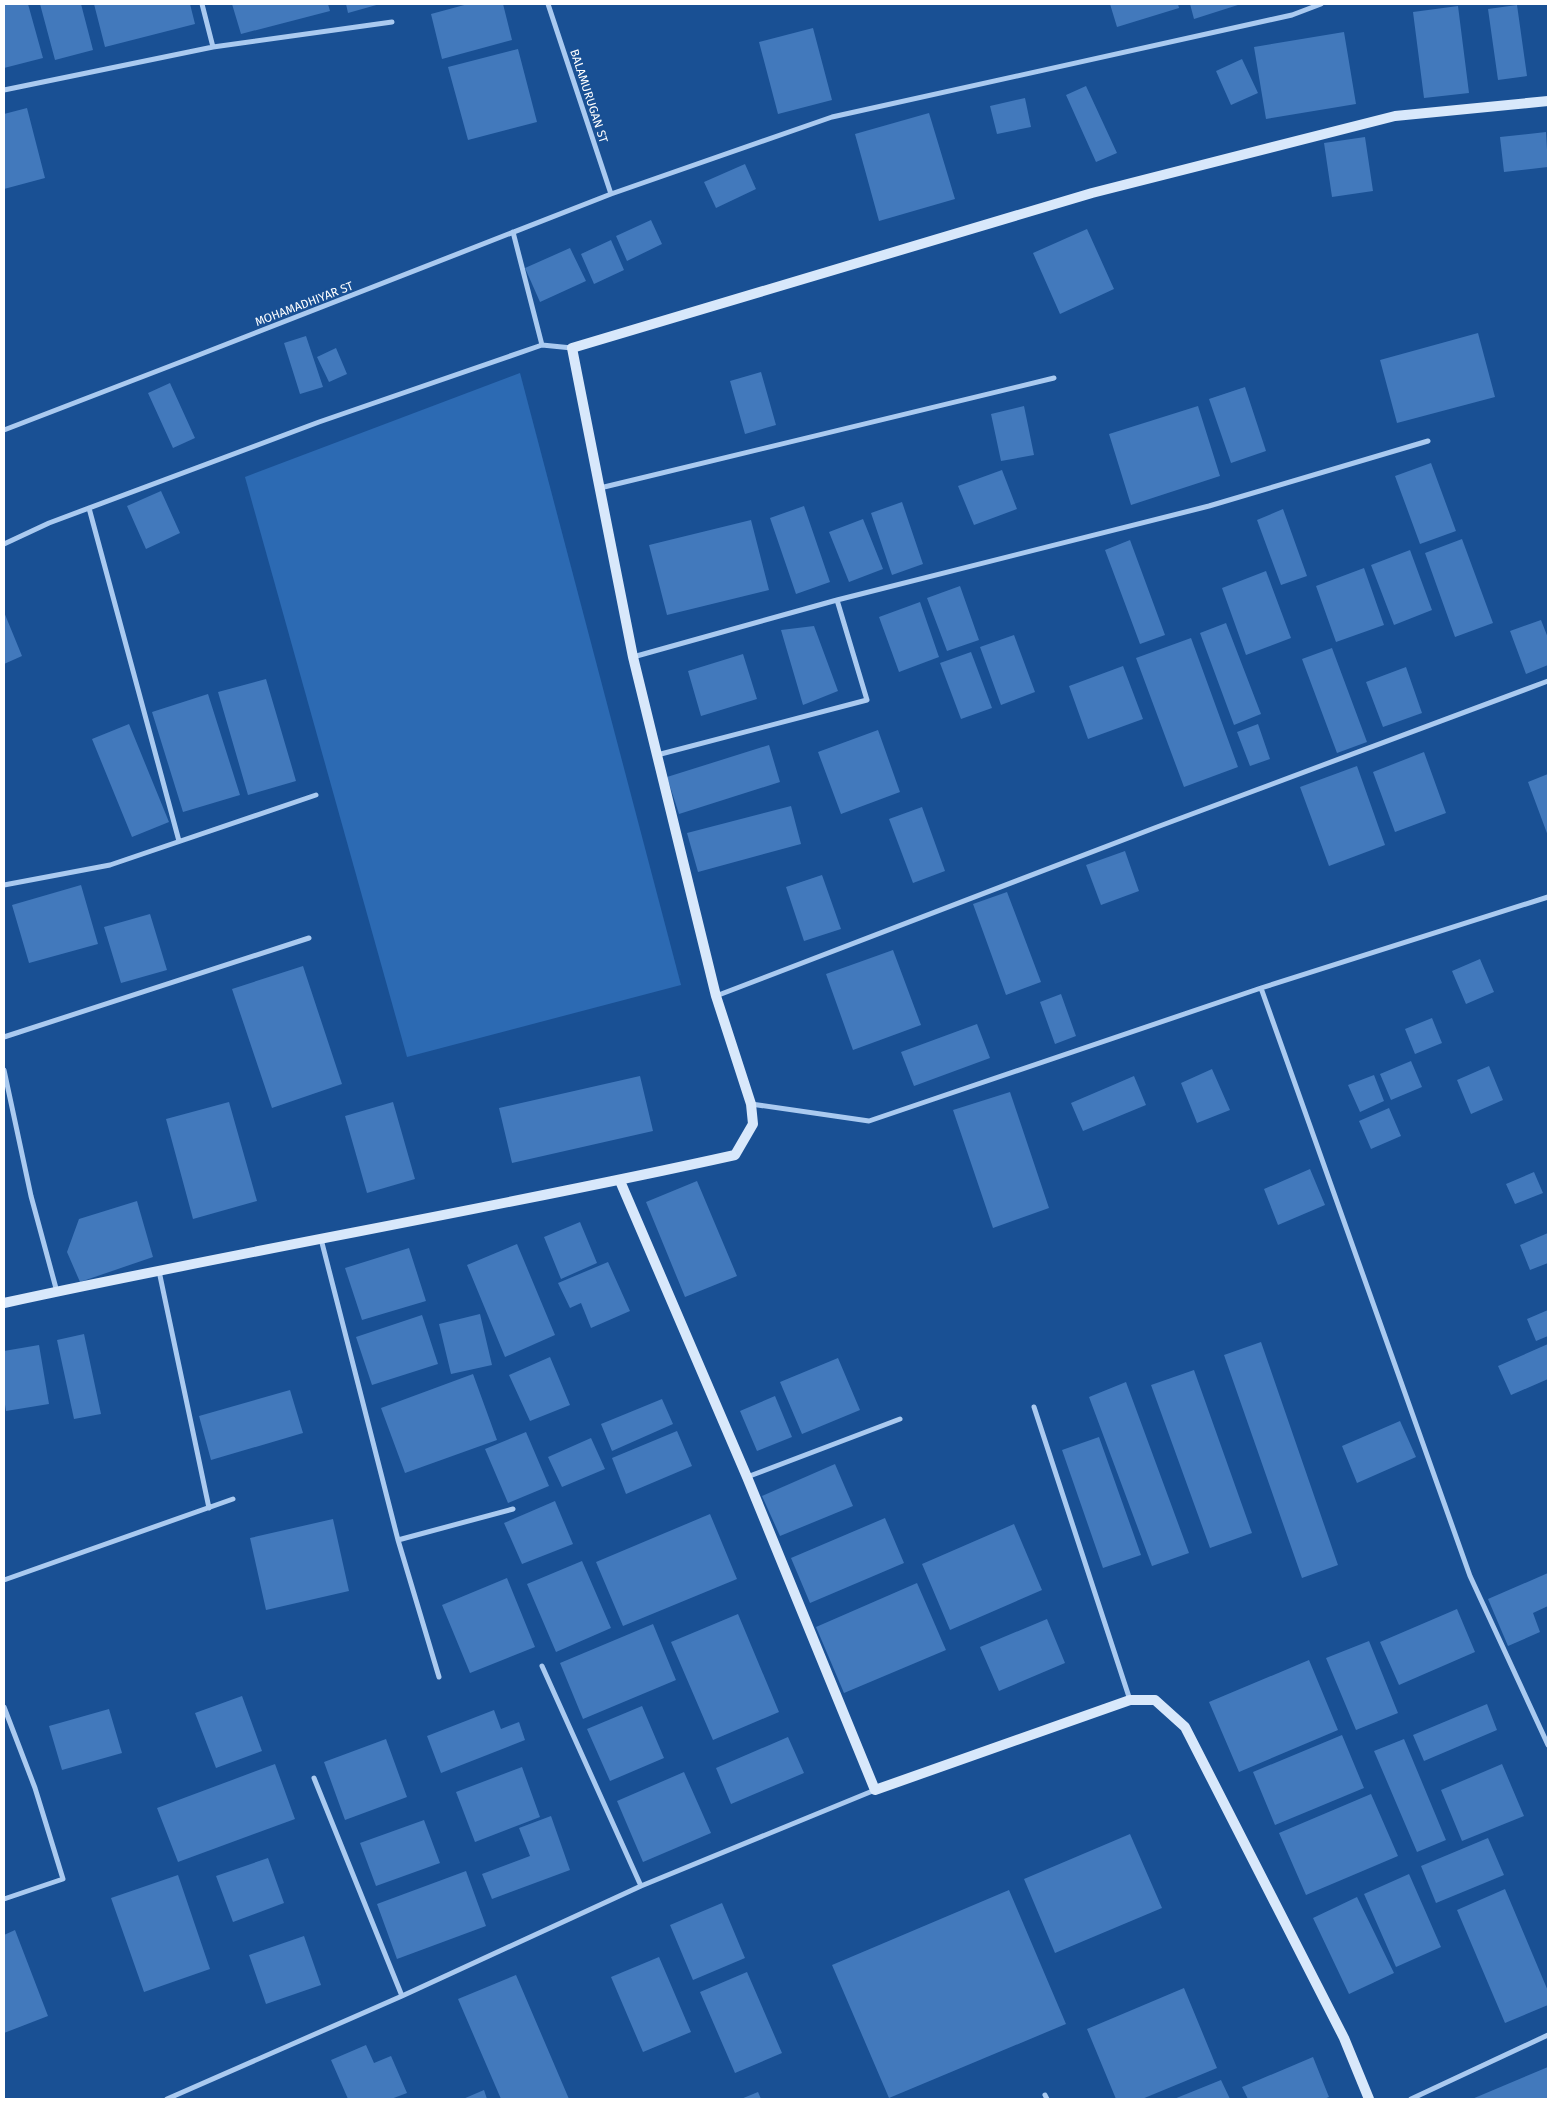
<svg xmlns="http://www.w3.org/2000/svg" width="1552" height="2103" font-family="'Fira Sans',sans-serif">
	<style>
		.green { fill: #2c6ab3 }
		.building { fill: #4279bc }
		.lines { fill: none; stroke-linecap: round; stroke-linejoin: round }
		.street { stroke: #aacaf0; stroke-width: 5 }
		.secondary { stroke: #d8e8fb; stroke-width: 10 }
		.labels { text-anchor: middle; stroke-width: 4; stroke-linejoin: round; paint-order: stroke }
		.street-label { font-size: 12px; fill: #fff; stroke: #195094 }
	</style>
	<rect width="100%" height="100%" fill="#195094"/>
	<!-- green -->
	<path class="green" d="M520 373 681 985 407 1057 245 477Z"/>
	<!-- building -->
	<path class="building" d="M4 4H28L43 58 4 68Z
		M40 4H81L93 50 55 60Z
		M94 4H190L195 24 105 47Z
		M232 4H328L330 11 241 34Z
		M346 4H380L348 13Z
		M468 4H503L512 40 442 59 431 14Z
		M1110 4H1178L1179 8 1117 27Z
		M1190 4H1241L1194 19Z
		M1517 5 1527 76 1498 80 1488 9Z
		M1458 6 1469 93 1424 98 1413 12Z
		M813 28 832 100 778 114 759 42Z
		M1344 32 1356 104 1266 119 1254 47Z
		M518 49 537 122 468 140 448 67Z
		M1242 59 1258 93 1231 105 1216 71Z
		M1086 86 1117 153 1096 162 1066 95Z
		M1025 98 1031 127 997 134 990 106Z
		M27 108 45 178 4 189V114Z
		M929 113 955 199 879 221 855 134Z
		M1546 132 1548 167 1504 172 1500 137Z
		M1365 137 1373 191 1332 197 1324 143Z
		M745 164 756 189 716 208 704 182Z
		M651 220 662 244 627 261 616 236Z
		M1087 229 1114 289 1060 314 1033 253Z
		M611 240 624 270 594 284 581 254Z
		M570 248 586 281 540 302 525 268Z
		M1478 333 1495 397 1397 423 1380 360Z
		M306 336 323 387 300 394 284 343Z
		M336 348 347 374 329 382 317 357Z
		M761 372 776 425 745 434 730 381Z
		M170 383 195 438 173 448 148 393Z
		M1245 387 1266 451 1231 463 1209 399Z
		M1024 406 1034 455 1001 461 991 414Z
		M1198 406 1220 476 1131 505 1109 434Z
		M1431 463 1456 531 1420 544 1395 476Z
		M1002 470 1017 509 974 525 958 486Z
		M161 491 180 533 146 549 127 506Z
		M902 502 923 564 892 575 871 513Z
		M804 506 830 582 796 594 770 518Z
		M1283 509 1307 576 1281 585 1257 520Z
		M863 519 883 569 849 582 829 532Z
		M751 520 769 590 667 615 649 545Z
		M1462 539 1493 623 1455 637 1425 553Z
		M1130 540 1165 635 1140 644 1105 550Z
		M1410 550 1432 610 1394 625 1371 565Z
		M1364 568 1384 625 1336 642 1316 586Z
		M1266 571 1291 638 1246 655 1222 588Z
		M960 586 979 640 947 651 927 598Z
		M920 602 939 657 899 672 879 617Z
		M4 612 22 656 4 664Z
		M1541 620 1548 638V665L1526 674 1510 631Z
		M1226 623 1261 714 1234 725 1200 633Z
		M814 626 838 691 803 705 781 630Z
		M1014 635 1035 692 1001 705 980 647Z
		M1191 638 1238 767 1184 787 1136 658Z
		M1332 648 1367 742 1337 753 1302 659Z
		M971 652 992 708 961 719 940 663Z
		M743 654 757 699 701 716 688 671Z
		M1123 666 1143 719 1088 739 1069 686Z
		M1406 667 1422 713 1383 727 1366 682Z
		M266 679 296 781 248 795 218 692Z
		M208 694 240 795 183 812 152 712Z
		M129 724 169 822 132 837 92 739Z
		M1258 724 1270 759 1250 766 1237 732Z
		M878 730 900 792 841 814 818 752Z
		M769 745 780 782 679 814 667 777Z
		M1424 752 1446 813 1395 832 1373 772Z
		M1357 766 1385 845 1329 866 1300 787Z
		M1548 774V836L1528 782Z
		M791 806 801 844 698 872 687 833Z
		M922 807 945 871 913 883 889 819Z
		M1125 851 1139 891 1101 905 1086 865Z
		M822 875 841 929 804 941 786 887Z
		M81 885 98 944 29 963 12 905Z
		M1007 892 1041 982 1006 995 973 904Z
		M150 914 167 970 121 983 104 927Z
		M893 950 921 1025 853 1050 826 974Z
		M1480 959 1494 992 1466 1004 1452 971Z
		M303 966 342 1084 272 1108 232 989Z
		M1061 994 1076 1036 1055 1044 1040 1002Z
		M1432 1018 1442 1043 1415 1054 1405 1029Z
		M977 1024 990 1058 914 1086 901 1052Z
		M1411 1061 1422 1087 1391 1100 1380 1074Z
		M1489 1066 1503 1100 1471 1114 1457 1080Z
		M1212 1069 1230 1110 1197 1123 1181 1083Z
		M1374 1075 1384 1101 1360 1112 1348 1085Z
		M640 1076 653 1131 512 1163 499 1108Z
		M1134 1076 1146 1105 1083 1131 1071 1103Z
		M1010 1092 1049 1208 993 1228 953 1110Z
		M229 1102 257 1201 193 1219 166 1119Z
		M393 1102 415 1179 367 1193 345 1116Z
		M1389 1108 1401 1136 1371 1149 1359 1121Z
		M1310 1169 1325 1205 1278 1225 1264 1189Z
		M1534 1172 1543 1193 1515 1204 1506 1184Z
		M697 1181 737 1276 685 1297 646 1202Z
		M137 1201 153 1257 80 1282 67 1252 79 1219Z
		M580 1222 597 1263 561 1279 544 1237Z
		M1548 1233V1263L1530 1270 1520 1245Z
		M517 1244 555 1335 505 1357 467 1265Z
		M409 1248 426 1301 362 1320 345 1268Z
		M608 1262 630 1311 591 1328 581 1303 570 1308 558 1283Z
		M1548 1310V1336L1536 1341 1527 1319Z
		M480 1314 492 1365 451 1374 439 1324Z
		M422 1315 438 1364 372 1385 356 1337Z
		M84 1334 101 1414 74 1419 57 1340Z
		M1261 1342 1338 1565 1302 1578 1224 1355Z
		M1548 1344V1379L1511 1395 1498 1366Z
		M39 1345 49 1404 6 1411 4 1398V1351Z
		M550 1357 570 1405 530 1421 509 1375Z
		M838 1358 860 1410 802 1434 780 1382Z
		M1194 1370 1252 1533 1210 1548 1151 1385Z
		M473 1374 497 1440 405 1473 381 1408Z
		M1126 1382 1189 1553 1152 1566 1089 1397Z
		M290 1390 303 1433 211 1460 199 1416Z
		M775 1396 792 1437 757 1451 740 1411Z
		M662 1399 673 1424 612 1451 601 1424Z
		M1400 1421 1416 1457 1357 1483 1342 1446Z
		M677 1431 692 1466 626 1494 612 1458Z
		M526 1432 549 1486 508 1503 485 1449Z
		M1099 1437 1141 1555 1103 1568 1062 1450Z
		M591 1438 605 1469 562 1487 548 1457Z
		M835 1464 853 1506 780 1536 762 1496Z
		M555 1501 573 1544 522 1564 504 1523Z
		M710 1514 737 1579 623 1626 596 1562Z
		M885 1518 904 1563 810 1603 791 1558Z
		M333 1519 349 1591 266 1610 250 1538Z
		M1014 1524 1042 1590 950 1630 922 1564Z
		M582 1561 611 1628 556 1652 527 1584Z
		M1548 1573V1606L1533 1613 1540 1632 1508 1646 1488 1599Z
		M507 1578 535 1647 470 1673 442 1605Z
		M917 1583 946 1650 844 1693 816 1627Z
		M1457 1609 1475 1652 1399 1685 1380 1642Z
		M738 1614 779 1712 713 1740 671 1642Z
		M1047 1619 1065 1663 999 1691 980 1647Z
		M653 1624 676 1680 583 1719 560 1663Z
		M1369 1641 1398 1713 1356 1730 1326 1658Z
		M1309 1660 1338 1730 1239 1772 1209 1702Z
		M242 1696 262 1751 216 1768 195 1713Z
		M1487 1704 1497 1730 1424 1761 1413 1735Z
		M642 1706 664 1758 610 1781 587 1729Z
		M109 1709 122 1753 62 1770 49 1726Z
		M494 1710 501 1729 519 1722 525 1740 441 1773 427 1736Z
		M1342 1735 1364 1788 1275 1825 1253 1772Z
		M788 1737 804 1773 731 1804 716 1768Z
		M386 1739 407 1797 345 1820 324 1762Z
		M1404 1739 1446 1840 1417 1852 1374 1751Z
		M275 1764 295 1819 178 1862 157 1808Z
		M1502 1764 1524 1816 1462 1841 1441 1790Z
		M522 1767 540 1817 475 1842 456 1792Z
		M684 1772 711 1833 643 1862 617 1801Z
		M1371 1794 1398 1856 1306 1895 1279 1833Z
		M551 1816 570 1870 492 1899 482 1874 530 1856 519 1828Z
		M424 1820 440 1863 376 1886 360 1843Z
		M1130 1834 1162 1908 1055 1953 1024 1879Z
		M1488 1838 1504 1875 1436 1903 1421 1866Z
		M268 1858 284 1903 233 1922 216 1876Z
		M466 1871 486 1926 397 1959 377 1904Z
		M1409 1874 1441 1947 1396 1967 1364 1894Z
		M178 1875 210 1969 144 1992 111 1898Z
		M1505 1889 1548 1991V2005L1505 2023 1457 1910Z
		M1009 1890 1066 2024 889 2098 832 1965Z
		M1357 1897 1394 1973 1349 1994 1313 1918Z
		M722 1903 745 1958 693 1980 670 1925Z
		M15 1930 48 2016 4 2033V1935Z
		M304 1936 321 1985 266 2004 249 1955Z
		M659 1957 691 2032 643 2052 611 1977Z
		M747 1972 782 2053 735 2073 700 1992Z
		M516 1975 569 2099H501L458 1999Z
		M1184 1988 1217 2068 1142 2099H1116L1087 2029Z
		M366 2045 374 2063 391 2056 407 2093 391 2099H348L331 2060Z
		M1313 2057 1329 2097 1324 2099H1248L1242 2087Z
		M1548 2067V2099H1472Z
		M1221 2080 1230 2099H1174Z
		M484 2090 487 2099H463Z
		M758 2092 761 2099H741Z"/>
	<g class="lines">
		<!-- street -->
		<path class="street" d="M202 4 213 47 392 22
			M548 4 611 194
			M4 90 213 47
			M513 232 542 345
			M4 430 191 358 611 194 832 117 1292 15 1321 4
			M600 488 1054 378
			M89 508 179 841
			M4 544 49 523 319 422 542 345 572 348
			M633 657 837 600 1209 506 1428 441
			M657 755 867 700 837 600
			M4 885 110 865 316 795
			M1261 988 1470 1576 1548 1745
			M716 996 1157 827 1548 681
			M4 1037 309 938
			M4 1070 31 1196 57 1292
			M751 1104 869 1121 1261 988 1548 897
			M321 1239 398 1540 513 1509
			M159 1271 209 1508
			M1034 1407 1130 1700
			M747 1477 900 1419
			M398 1540 439 1677
			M4 1580 233 1499
			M542 1666 641 1886
			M4 1707 35 1788 63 1879 4 1899
			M314 1778 402 1996
			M1045 2095 1047 2099
			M167 2099 402 1996 641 1886 875 1790
			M1411 2099 1548 2035"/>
		<!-- secondary -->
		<path class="secondary" d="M620 1181 747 1477 875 1790 1130 1700H1155L1185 1727 1344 2038 1369 2099
			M4 1303C247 1250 492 1209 735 1155L753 1124 751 1104 716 996 633 657 572 348 1092 193 1395 116 1548 101"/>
	</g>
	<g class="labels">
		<!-- street labels -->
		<g class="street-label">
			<text transform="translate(589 96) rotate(72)" y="4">BALAMURUGAN ST</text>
			<text transform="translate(304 304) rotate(-21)" y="4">MOHAMADHIYAR ST</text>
		</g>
	</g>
	<!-- border -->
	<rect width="1552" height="2103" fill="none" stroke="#ffffff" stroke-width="10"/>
</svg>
